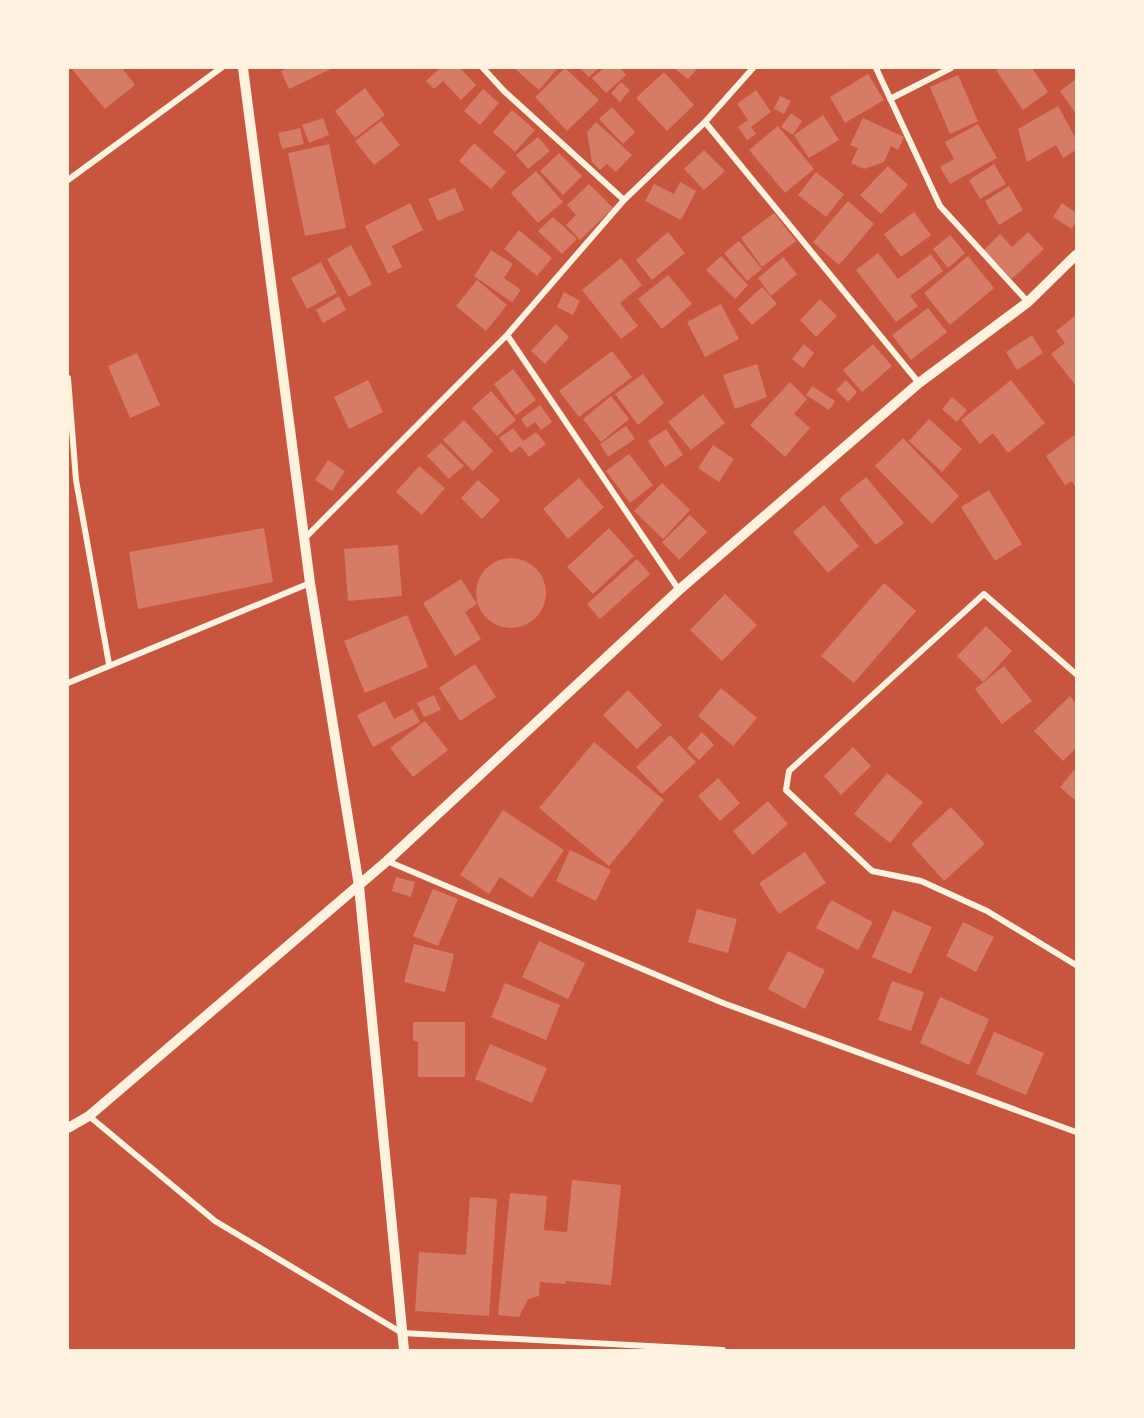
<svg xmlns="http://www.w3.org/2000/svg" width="1144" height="1418" font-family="'Source Sans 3',sans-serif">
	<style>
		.building { fill: #d67c66 }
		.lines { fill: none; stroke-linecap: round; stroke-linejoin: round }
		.minor { stroke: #fff3e0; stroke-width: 6 }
		.tertiary { stroke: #fff3e0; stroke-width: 10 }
	</style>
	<rect width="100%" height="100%" fill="#c8553d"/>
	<!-- building -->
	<path class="building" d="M71 68H125L123 69 135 85 105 109Z
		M287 68H333L289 89 281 71Z
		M440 68H460L476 85 461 100 443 81 434 89 426 81Z
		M514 68H558L539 90Z
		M565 68 599 100 567 131 535 97Z
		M580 68H599L589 77Z
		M604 68H620L626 75 606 93 592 78Z
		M674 68H698L688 79Z
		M999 68H1032L1048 92 1023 110 996 70Z
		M664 72 694 105 667 131 636 98Z
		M868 74 884 100 845 123 830 97Z
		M958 75 978 121 950 134 930 87Z
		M1076 79V114L1060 91Z
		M621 82 630 90 620 102 611 93Z
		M365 88 385 115 355 138 335 111Z
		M483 89 499 103 480 125 464 111Z
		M756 90 771 112 751 127 756 134 747 140 738 127 748 120 737 104Z
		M780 96 791 101 784 114 774 109Z
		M1058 106 1076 139V150L1063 158 1056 145 1027 162 1018 129Z
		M612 107 635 132 623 144 599 119Z
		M512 110 535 130 515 152 493 132Z
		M791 113 802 121 793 135 781 127Z
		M823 115 839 140 809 158 794 135Z
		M323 118 329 135 309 143 302 125Z
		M863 118 904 137 898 150 891 146 884 162 864 169 851 163 858 148 850 145Z
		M381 121 400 145 374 165 355 141Z
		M596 122 632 155 616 172 607 164 600 170 592 162 587 132Z
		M978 124 997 158 950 184 940 167 954 159 945 142Z
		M778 126 814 169 785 193 749 150Z
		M300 128 304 144 282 149 278 133Z
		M538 137 550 151 528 169 516 155Z
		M474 143 506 172 491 189 459 161Z
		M329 144 346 228 305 236 288 153Z
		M704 150 725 171 704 190 684 169Z
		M559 153 582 176 563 195 540 171Z
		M994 164 1006 184 980 199 969 180Z
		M888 166 908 185 881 214 860 195Z
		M536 171 563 202 538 223 511 193Z
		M816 172 844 194 826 217 798 195Z
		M680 182 696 191 681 220 645 201 654 184 674 194Z
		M589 184 613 208 580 240 566 225 576 215 567 205Z
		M1009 186 1023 210 999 225 985 201Z
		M455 188 464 210 438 221 428 199Z
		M848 201 874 224 839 265 813 242Z
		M410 203 423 230 392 246 402 267 388 274 365 226Z
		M1062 203 1076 213V222L1072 229 1053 217Z
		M914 212 931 235 901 257 884 234Z
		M774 213 796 241 762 267 741 238Z
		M553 217 577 239 562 254 538 231Z
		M519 230 552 258 537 276 504 249Z
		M668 232 685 253 652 280 636 260Z
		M1028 232 1044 249 1012 279 984 250 1000 234 1012 247Z
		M950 235 965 253 948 268 933 249Z
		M739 241 762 269 747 281 724 253Z
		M351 245 372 284 349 297 327 259Z
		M491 250 513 264 504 278 521 290 512 302 474 276Z
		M878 253 898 279 931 254 943 271 910 296 918 306 896 322 856 270Z
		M721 256 748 285 735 299 706 270Z
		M968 256 994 288 950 325 924 293Z
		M783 257 797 274 771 296 758 278Z
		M621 258 642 285 620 303 638 326 621 339 582 290Z
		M321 262 337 293 307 309 291 278Z
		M668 275 692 304 662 329 638 299Z
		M477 280 507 305 486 331 456 306Z
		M762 287 777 304 752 325 738 309Z
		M564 292 580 301 573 315 557 307Z
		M339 296 346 310 323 323 316 310Z
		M820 299 837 316 816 337 800 320Z
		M721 304 739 339 705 357 687 322Z
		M928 308 947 332 911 360 892 335Z
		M1076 315V386L1051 354 1065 343 1056 331Z
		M556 324 569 337 545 364 531 351Z
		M1032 335 1043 353 1017 370 1006 352Z
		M804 344 814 353 803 368 792 359Z
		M873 344 892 366 862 392 843 370Z
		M612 351 632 377 579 417 559 391Z
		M137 353 160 405 130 418 108 366Z
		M757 364 767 397 735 409 723 375Z
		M513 369 536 400 516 415 494 384Z
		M643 374 664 403 638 425 615 394Z
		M368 380 383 412 349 429 334 397Z
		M846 380 857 392 848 402 836 390Z
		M1011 380 1045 423 1008 453 993 433 980 444 961 420Z
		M790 382 807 399 794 414 810 428 785 457 750 425Z
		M812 386 835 401 829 410 806 395Z
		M491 391 516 420 497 436 472 408Z
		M703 394 725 423 691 450 668 422Z
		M611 396 629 419 601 442 583 419Z
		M952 397 967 410 957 422 942 409Z
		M540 405 552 422 541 430 535 422 527 428 521 419Z
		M929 419 962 449 942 472 909 441Z
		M464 420 493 451 473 471 443 440Z
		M626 426 635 439 608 457 600 444Z
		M513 428 523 441 536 432 546 444 529 457 520 446 511 453 499 438Z
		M666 429 683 455 665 467 648 441Z
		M1076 434V488L1072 481 1065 485 1046 456Z
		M903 438 959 496 932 524 875 466Z
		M441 443 464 466 449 479 427 456Z
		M713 445 734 459 719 482 698 468Z
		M629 454 653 485 630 503 606 471Z
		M328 460 345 471 332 491 315 480Z
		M419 466 445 488 422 515 396 492Z
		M866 477 904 523 876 545 839 499Z
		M579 478 604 507 568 539 543 509Z
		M478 480 500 500 482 519 461 498Z
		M662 483 690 510 663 539 634 511Z
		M989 490 1022 544 995 561 961 507Z
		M824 505 859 546 828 573 793 532Z
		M690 515 707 532 679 560 662 542Z
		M264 528 273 582 138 609 129 552Z
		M609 528 634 556 593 594 567 567Z
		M398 545 402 596 348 601 344 549Z
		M476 593a35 35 0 1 1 70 0a35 35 0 1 1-70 0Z
		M637 559 650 574 600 619 587 604Z
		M461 579 477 604 465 612 481 639 455 656 423 603Z
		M884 583 916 611 854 683 821 656Z
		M725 594 757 625 722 661 690 630Z
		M407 615 428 667 365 693 344 641Z
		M986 626 1012 651 983 682 957 656Z
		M475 664 496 697 460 721 439 688Z
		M1004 666 1032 701 1002 724 975 689Z
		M721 688 757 718 733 746 698 716Z
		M628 690 662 725 637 749 603 715Z
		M434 695 441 710 424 717 417 703Z
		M1070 696 1076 704V748L1063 761 1034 731Z
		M385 701 394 719 413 709 420 722 373 747 357 715Z
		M425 721 448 750 413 777 390 748Z
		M702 732 714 745 699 760 687 748Z
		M670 735 696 762 662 794 636 767Z
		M594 742 664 800 609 866 539 808Z
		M853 747 871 766 841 795 824 776Z
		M1076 768V801L1060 787Z
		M887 773 923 802 890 843 854 814Z
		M718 778 740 803 720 821 698 796Z
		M768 801 788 824 753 855 733 831Z
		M951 807 985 844 944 881 911 844Z
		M503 810 564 850 532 898 500 877 489 894 460 875Z
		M570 850 611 870 596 901 556 881Z
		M805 852 826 883 779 914 759 883Z
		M396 877 415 882 411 897 392 891Z
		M433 889 458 899 438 946 413 936Z
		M831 900 873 922 858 950 816 928Z
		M697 909 737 919 728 953 688 942Z
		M893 910 932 927 911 974 872 957Z
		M963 922 994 937 976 972 946 956Z
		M539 941 585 963 568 999 522 977Z
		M414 944 454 954 445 992 404 982Z
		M788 951 825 970 805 1009 768 989Z
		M892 981 924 992 911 1031 878 1020Z
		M505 983 560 1005 546 1040 491 1017Z
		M940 997 989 1019 969 1065 920 1043Z
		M413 1022H465V1077H418V1042L413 1040Z
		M994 1032 1044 1053 1026 1095 976 1074Z
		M490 1044 547 1068 532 1103 475 1079Z
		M572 1180 621 1185 611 1285 566 1281 565 1284 540 1282 539 1296 528 1299 519 1317 498 1315 510 1193 547 1196 544 1230 567 1232Z
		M470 1197 497 1199 489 1316 415 1311 419 1252 466 1255Z"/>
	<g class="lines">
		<!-- minor -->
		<path class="minor" d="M483 68 504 91 624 200
			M876 68 940 206 1028 302
			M890 99 951 68
			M705 122 919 383
			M68 180 221 68
			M507 335 624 200 705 122 753 68
			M68 378 76 480 109 664
			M304 539 507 335 679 590
			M1076 674 984 594 789 771 786 790 872 871 921 881 987 911 1076 965
			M68 683 310 583
			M387 861 723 1003 1076 1132
			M89 1116 215 1221 402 1333 723 1350"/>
		<!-- tertiary -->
		<path class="tertiary" d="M243 68 310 583 359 886 404 1350
			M68 1128 89 1116 387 861 679 590 919 383 1028 302 1076 255"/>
	</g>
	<!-- border -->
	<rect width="1144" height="1418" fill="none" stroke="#fff3e0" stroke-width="138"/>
</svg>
